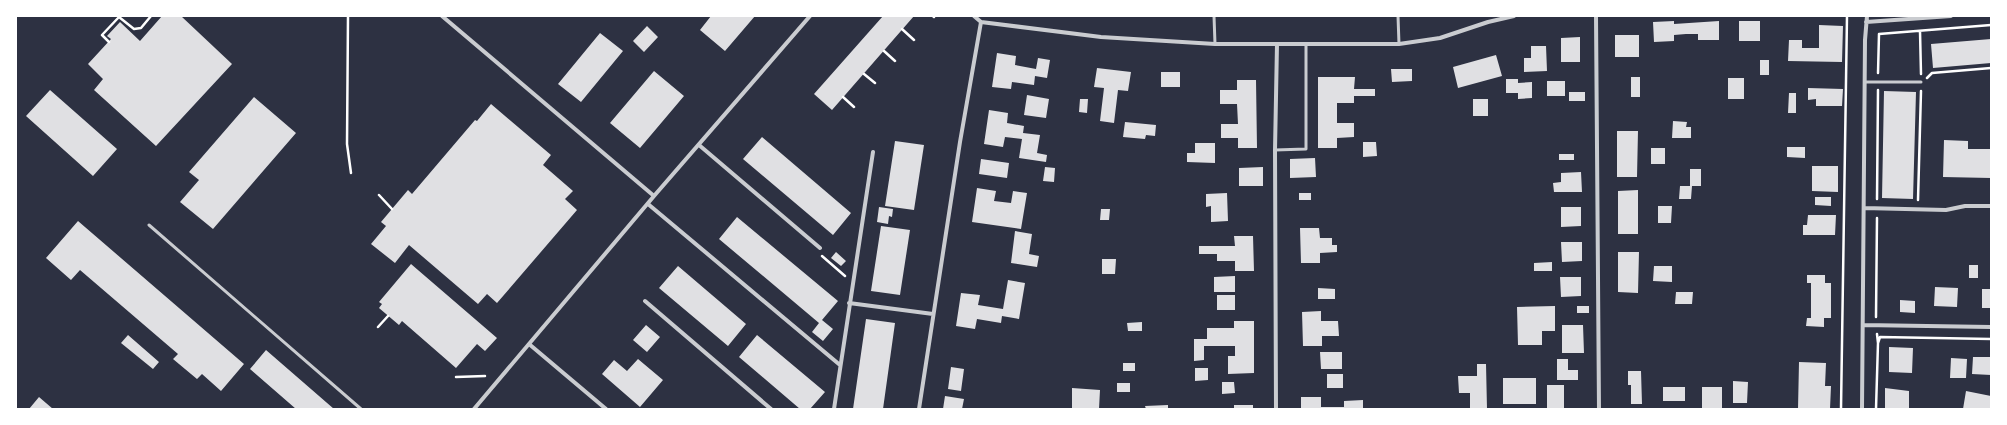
<svg xmlns="http://www.w3.org/2000/svg" width="2007" height="425" font-family="Figtree,sans-serif">
	<style>
		.building { fill: #e0e0e3 }
		.lines { fill: none; stroke-linecap: round; stroke-linejoin: round }
		.path { stroke: #fff; stroke-width: 2.5 }
		.service { stroke: #caccd0; stroke-width: 3 }
		.minor { stroke: #caccd0; stroke-width: 4 }
	</style>
	<rect width="100%" height="100%" fill="#2d3142"/>
	<!-- building -->
	<path class="building" d="M162 16H181L232 64 156 146 94 90 103 79 88 64 111 39 107 36 120 22 140 41Z
		M711 16H755L725 51 700 30Z
		M883 16H914L832 110 814 94Z
		M1674 21V24L1719 21V40H1698V34H1686L1674 35V41L1654 42 1653 22Z
		M1739 21H1760V41H1739Z
		M1819 25 1843 26 1842 62 1788 61 1789 40H1802V48H1819Z
		M647 26 658 37 644 52 633 41Z
		M600 33 623 51 581 102 558 84Z
		M1615 35H1639V57H1615Z
		M1580 37V62H1561V38Z
		M1991 39V63L1933 68 1931 44Z
		M1531 46H1546L1547 71 1524 72V58H1531Z
		M997 53 1016 56 1015 65 1036 69 1038 58 1050 60 1047 78 1035 76 1034 85 1012 82 1011 89 992 87Z
		M1496 55 1502 76 1458 88 1453 67Z
		M1760 60H1769V75H1760Z
		M1097 68 1131 72 1128 91 1118 90 1114 123 1100 121 1104 88 1094 87Z
		M1391 69H1412V81L1392 82Z
		M654 71 684 96 640 148 610 123Z
		M1161 72H1180V87H1161Z
		M1318 77H1355L1354 89H1375V96H1354V103H1337V123H1354V137L1337 138V148H1318Z
		M1631 77H1640V97H1631Z
		M1728 78H1744V99H1728Z
		M1506 79H1518V83L1532 82V98L1518 99V93H1506Z
		M1237 80H1256L1257 148H1238V138H1221V124H1238L1237 104H1220V90H1237Z
		M1547 81H1565V96H1547Z
		M1808 88 1843 89 1842 106H1816V99L1808 100Z
		M50 90 117 149 93 176 26 116Z
		M1884 91 1916 92 1913 199 1882 198Z
		M1569 92H1585V101H1569Z
		M1789 93H1796V113H1788Z
		M1027 95 1049 99 1046 118 1024 115Z
		M254 97 296 133 213 229 180 202 199 180 189 172Z
		M1080 99H1088L1087 113 1079 112Z
		M1473 99H1488V116H1473Z
		M491 104 551 155 543 165 573 191 565 199 577 210 497 303 487 294 478 304 409 245 395 263 371 244 386 226 381 222 408 190 412 194 475 120 477 121Z
		M989 110 1008 113 1007 123 1024 126 1023 133 1040 135 1037 153 1047 155 1046 162 1019 158 1022 139 1005 137 1003 147 984 144Z
		M1673 121 1687 122 1686 127H1691V138H1672Z
		M1125 122 1156 125 1155 136 1146 135 1145 139 1123 137Z
		M1617 131H1638L1637 177H1617Z
		M762 137 851 213 833 235 743 159Z
		M1944 140 1968 141V149H1991V178L1943 177Z
		M895 141 924 145 914 210 885 206Z
		M1363 142H1376L1377 156 1363 157Z
		M1195 143H1215V163L1187 162V153H1195Z
		M1787 147H1805V158L1787 157Z
		M1651 148H1665V164H1651Z
		M1559 154H1574V160H1559Z
		M1315 158 1316 177 1290 178V159Z
		M981 159 1009 163 1007 178 979 174Z
		M1812 166H1838V192L1812 191Z
		M1045 167 1055 168 1054 182 1043 181Z
		M1263 167V186H1239V168Z
		M1690 169H1701V186H1692L1691 199H1679L1680 186H1690Z
		M1581 172 1582 192H1554L1553 183 1561 182V173Z
		M977 188 996 191 994 201 1011 203 1013 191 1027 193 1021 229 972 222Z
		M1638 190V234H1618V191Z
		M1227 193 1228 221 1211 222V206L1206 207V194Z
		M1299 193H1311V200H1299Z
		M1815 197H1831V206L1815 205Z
		M1658 206H1672L1671 223H1658Z
		M879 207 893 209 892 217 889 216 888 224 877 222Z
		M1561 207H1581V226L1561 227Z
		M1101 209H1110L1109 220H1100Z
		M1808 215H1836L1835 235H1803V225H1807Z
		M737 217 838 301 822 320 833 329 823 341 812 332 819 323 719 239Z
		M78 221 244 364 221 391 202 374 197 379 173 359 178 354 80 270 71 280 46 258Z
		M881 226 910 230 900 295 871 291Z
		M1300 228H1319L1320 238H1332V245H1337V252L1320 253V263H1301Z
		M1015 231 1032 234 1029 254 1039 256 1037 267 1011 263Z
		M1234 236H1253L1254 271H1235V261H1217V254H1199V246H1235Z
		M1561 242H1582V261L1562 262Z
		M836 252 846 261 841 266 831 258Z
		M1618 252H1639L1638 293 1618 292Z
		M1102 259H1116L1115 274H1102Z
		M1552 262V271H1534V263Z
		M411 264 497 338 485 351 477 344 456 368 402 321 399 325 379 308 382 304 379 302Z
		M1969 265H1978V278H1969Z
		M678 266 746 324 728 346 659 288Z
		M1654 266H1672V282L1653 281Z
		M1807 275H1825V283H1831V318H1824V327L1806 326 1807 318H1811V283H1807Z
		M1235 276V292H1214V277Z
		M1560 277H1581V296L1561 297Z
		M1008 280 1025 283 1019 319 1002 316 1001 323 977 319 975 329 956 326 961 293 980 295 978 305 1003 309Z
		M1935 287 1958 288 1957 307 1934 306Z
		M1318 288 1335 289V299H1318Z
		M1982 289H1991V308H1982Z
		M1676 292H1693L1692 304H1675Z
		M1217 295H1235V310H1217Z
		M1900 300 1915 301V313L1900 312Z
		M1555 306V331H1542V345H1518L1517 307Z
		M1577 306H1589V313H1577Z
		M1321 311V321H1338L1339 336H1322V346H1303L1302 312Z
		M866 319 895 323 883 409H853Z
		M1234 321H1254V373L1228 374V356H1235V346H1204V360L1194 361V339H1207V328H1234Z
		M1142 322V331H1128L1127 323Z
		M646 325 660 337 647 352 633 340Z
		M1562 325H1583L1584 353H1562Z
		M128 335 159 362 153 369 121 343Z
		M757 335 825 392 810 409H800L739 357Z
		M1889 347 1913 348 1912 373 1889 372Z
		M266 350 334 409H296L250 369Z
		M1320 352H1342V369H1321Z
		M1973 357H1991V375L1972 374Z
		M1951 358 1967 359 1966 378H1950Z
		M638 359 663 380 640 407 602 374 614 360 627 371Z
		M1557 359H1568V370H1578V380H1557Z
		M1799 362 1826 363 1825 386H1831L1830 409H1798Z
		M1123 363H1135V371H1123Z
		M1477 364H1486L1487 409H1470V393H1459L1458 376H1477Z
		M951 367 964 369 961 391 948 389Z
		M1195 368H1208V380L1195 381Z
		M1628 371H1641L1642 404H1631V385H1628Z
		M1327 374H1343V388H1327Z
		M1503 378H1536V404H1503Z
		M1733 381 1748 382 1747 403H1733Z
		M1222 382H1234L1235 393 1222 394Z
		M1117 383H1130V392H1117Z
		M1547 385H1564V409H1547Z
		M1663 387H1685V401H1663Z
		M1702 387H1722V409H1702Z
		M1072 388 1100 390 1099 409H1072Z
		M1885 388 1909 391V409H1885Z
		M1966 391 1991 396V409H1963Z
		M945 396 964 399 962 409H943Z
		M39 397 53 409H29Z
		M1301 397H1321V407H1344V401L1363 400V409H1301Z
		M1168 405V409H1146L1145 406Z
		M1234 405H1253V409H1234Z"/>
	<g class="lines">
		<!-- path -->
		<path class="path" d="M348 16 347 144 351 173
			M933 16 934 17
			M902 29 914 40
			M1920 31 1921 74
			M109 42 102 35 119 17 134 29 141 28 151 16
			M884 51 895 61
			M1878 73 1879 34 1991 25
			M864 74 875 83
			M1927 78 1932 73 1991 68
			M843 97 854 107
			M379 195 392 209
			M1877 199 1878 90
			M1918 200 1921 91
			M822 256 845 276
			M1876 317 1877 218
			M378 327 388 316
			M1877 334 1878 343
			M456 377 485 376
			M1841 409 1847 16
			M1876 409 1878 343 1880 337 1991 339"/>
		<!-- service -->
		<path class="service" d="M1214 16 1215 44
			M1398 16 1399 44
			M1865 82H1921
			M1275 150 1306 149V45
			M149 225 361 409"/>
		<!-- minor -->
		<path class="minor" d="M442 16 654 196
			M974 16 981 22 1101 37 1215 44H1399L1440 38 1488 22 1514 16
			M1596 16 1599 409
			M1866 22 1951 16
			M699 145 820 248
			M648 204 840 365
			M1864 208 1946 210 1965 206H1991
			M645 301 771 409
			M849 303 933 314
			M1863 325 1991 327
			M529 344 606 409
			M474 409 654 196 810 16
			M834 409 873 152
			M919 409 960 142 981 22
			M1276 409 1275 150 1277 44
			M1862 409 1865 40 1867 16"/>
	</g>
	<!-- border -->
	<rect width="2007" height="425" fill="none" stroke="#ffffff" stroke-width="34"/>
</svg>
